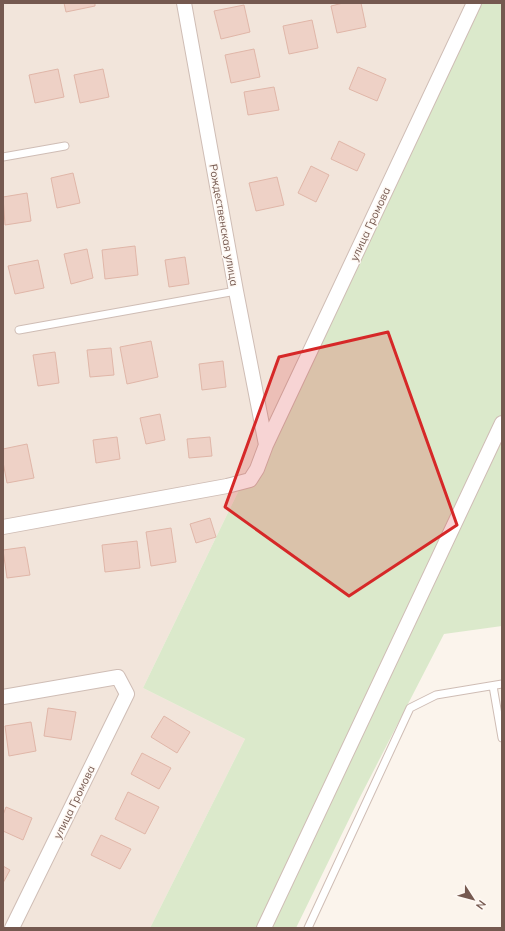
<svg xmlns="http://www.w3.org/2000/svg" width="505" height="931" font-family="Mulish,sans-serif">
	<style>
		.residential { fill: #f2e5db }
		.green { fill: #dbe9cb }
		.building { fill: #eed1c6; stroke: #e0b6a8 }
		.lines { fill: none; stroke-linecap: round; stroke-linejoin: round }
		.service-casing { stroke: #cfbdb5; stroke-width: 9 }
		.minor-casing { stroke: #cfbdb5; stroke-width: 16 }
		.service { stroke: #fff; stroke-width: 7 }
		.minor { stroke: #fff; stroke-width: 14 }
		.marked { fill: #d62828; fill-opacity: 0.2; stroke: #d62828; stroke-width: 3; stroke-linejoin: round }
		.labels { text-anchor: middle; stroke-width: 3; stroke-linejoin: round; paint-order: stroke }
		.street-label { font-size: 11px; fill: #755950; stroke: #fef8f3 }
	</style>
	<rect width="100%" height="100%" fill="#fbf4ec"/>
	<!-- residential -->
	<path class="residential" d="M3 3H468L364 232 143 688 245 739 150 928H3Z"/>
	<!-- green -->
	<path class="green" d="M468 3H502V626L444 634 358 801 296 928H150L245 739 143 688 364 232Z"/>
	<!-- building -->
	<path class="building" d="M64 3H95V6L66 12Z
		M343 3H361L366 27 337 33 331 6Z
		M244 5 250 32 221 39 214 11Z
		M312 20 318 48 289 54 283 26Z
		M254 49 260 77 231 83 225 55Z
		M358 67 386 79 377 101 349 89Z
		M58 69 64 97 35 103 29 75Z
		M103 69 109 97 80 103 74 75Z
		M274 87 279 110 248 115 244 92Z
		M339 141 365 154 357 171 331 159Z
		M311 166 329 175 316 202 298 193Z
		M73 173 80 203 57 208 51 178Z
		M277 177 284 205 256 211 249 183Z
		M27 193 31 221 5 225 3 197Z
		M135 246 138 275 105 279 102 250Z
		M87 249 93 278 71 284 64 254Z
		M185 257 189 284 169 287 165 260Z
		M38 260 44 288 15 294 8 266Z
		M151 341 158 377 127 384 120 347Z
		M111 348 114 375 90 377 87 350Z
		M55 352 59 383 38 386 33 355Z
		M223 361 226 387 202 390 199 364Z
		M160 414 165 440 146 444 140 418Z
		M117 437 120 459 96 463 93 440Z
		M210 437 212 456 189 458 187 439Z
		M27 444 34 478 7 483 3 462V449Z
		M210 518 216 537 196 543 190 524Z
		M171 528 176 562 151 566 146 532Z
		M137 541 140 568 105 572 102 545Z
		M25 547 30 575 7 578 3 550Z
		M48 708 76 712 71 740 44 736Z
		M164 716 190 732 177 753 151 737Z
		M31 722 36 751 9 756 5 726Z
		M142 753 171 768 159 789 131 774Z
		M128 792 159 807 145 834 115 819Z
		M6 807 32 818 23 840 3 831V815Z
		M101 835 131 849 120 869 91 855Z
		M3 866 10 870 3 883Z"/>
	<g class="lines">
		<defs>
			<path id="service" d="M3 157 65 146
				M19 330 236 291
				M493 686 502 738
				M308 928 410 708 436 695 502 684"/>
			<path id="minor" d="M184 3 236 291 266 445
				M3 527 227 486 250 480 257 469 266 445 474 3
				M3 697 118 677 127 694 12 928
				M264 928 502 423"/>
		</defs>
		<!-- service casing -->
		<use href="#service" class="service-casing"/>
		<!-- minor casing -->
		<use href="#minor" class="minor-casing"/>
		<!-- service -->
		<use href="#service" class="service"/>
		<!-- minor -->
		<use href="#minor" class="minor"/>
	</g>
	<!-- marked area -->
	<path class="marked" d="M388 332 457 525 349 596 225 507 279 357Z"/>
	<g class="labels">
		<!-- street labels -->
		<g class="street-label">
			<text transform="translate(370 224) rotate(-65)" y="4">улица Громова</text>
			<text transform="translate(224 225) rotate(80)" y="4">Рождественская улица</text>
			<text transform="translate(74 802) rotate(-64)" y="4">улица Громова</text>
		</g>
	</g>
	<!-- border -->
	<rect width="505" height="931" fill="none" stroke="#755950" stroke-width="8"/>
	<!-- north arrow -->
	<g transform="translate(473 899) rotate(126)" stroke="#fef8f3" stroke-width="3" paint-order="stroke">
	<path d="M0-3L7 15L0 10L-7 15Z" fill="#755950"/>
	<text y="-6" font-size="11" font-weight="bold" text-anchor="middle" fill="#755950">N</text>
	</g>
</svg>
